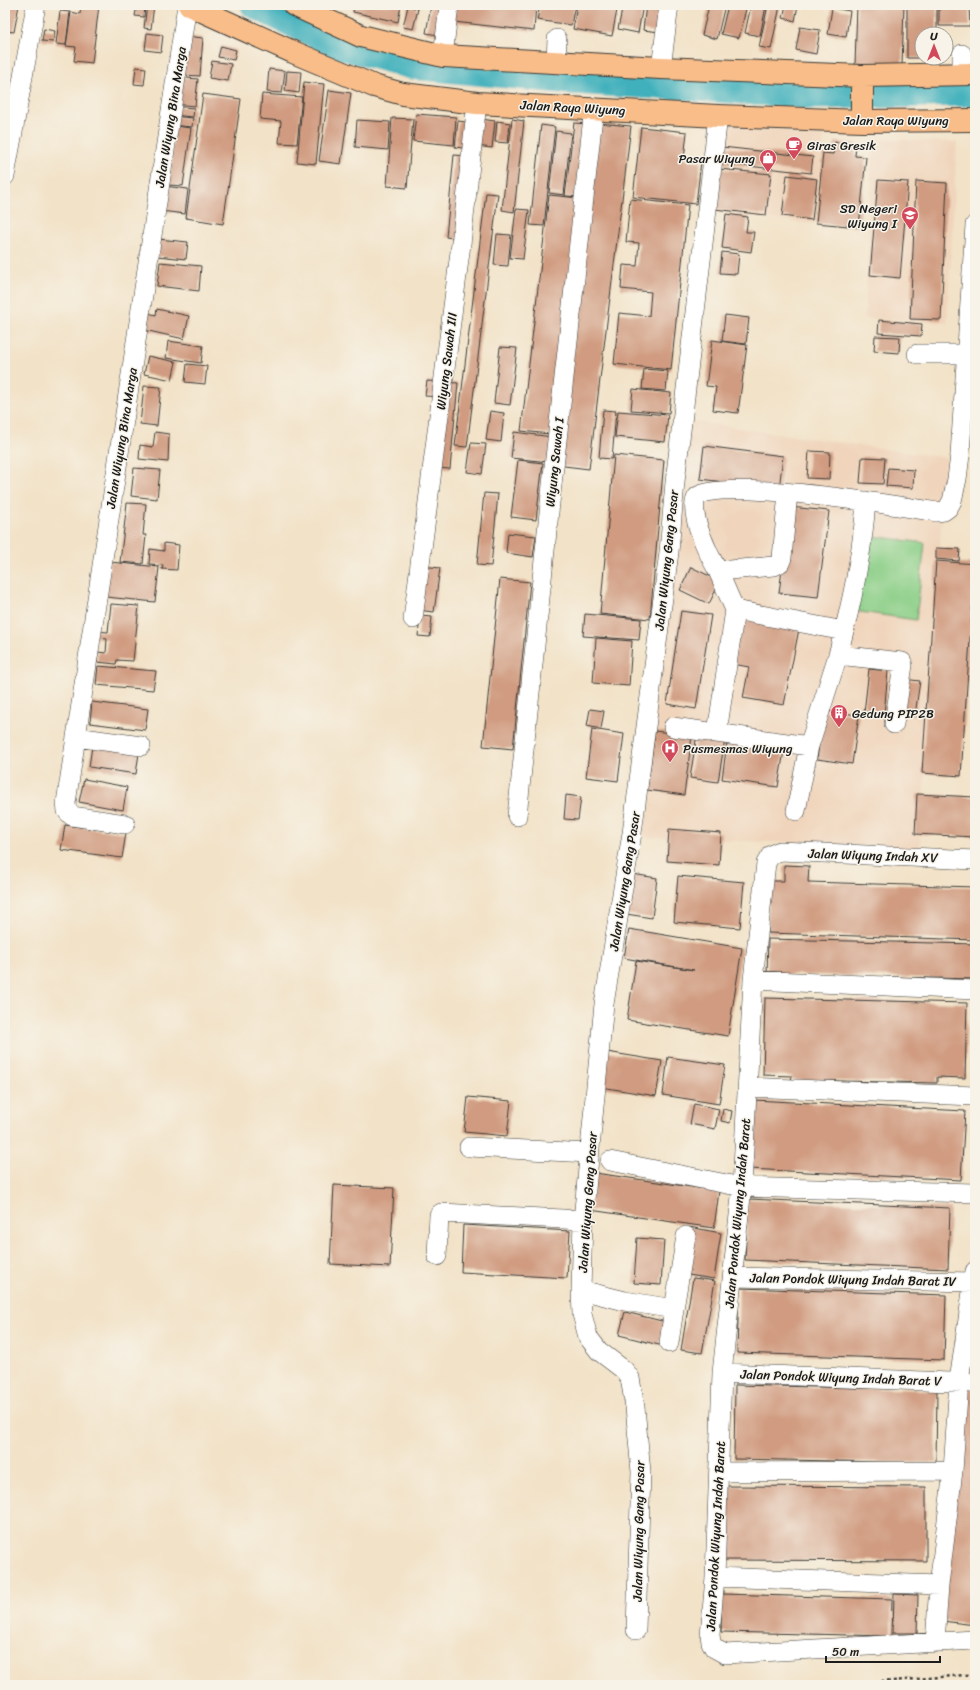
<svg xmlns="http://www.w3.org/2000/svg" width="980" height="1690" font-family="Sriracha,sans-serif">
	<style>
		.built { fill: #f0d5bc }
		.green { fill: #8ccf88; stroke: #547652 }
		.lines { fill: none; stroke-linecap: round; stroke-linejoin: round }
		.river { stroke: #41b0bc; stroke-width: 27 }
		.building { fill: #d09b80 }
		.minor-casing { stroke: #3c3a36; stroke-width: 20 }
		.major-casing { stroke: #3c3a36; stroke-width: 24 }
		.path { stroke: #3c3a36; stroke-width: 2.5; stroke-dasharray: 3 3; stroke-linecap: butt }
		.minor { stroke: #fff; stroke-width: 19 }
		.major { stroke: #f8bd89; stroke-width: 22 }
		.labels { text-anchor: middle; stroke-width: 3; stroke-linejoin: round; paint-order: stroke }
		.street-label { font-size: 13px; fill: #1c1c1c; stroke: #f7f3e8 }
		.poi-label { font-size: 13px; fill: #1c1c1c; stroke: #f7f3e8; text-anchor: start }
	</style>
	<rect width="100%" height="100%" fill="#f7f3e8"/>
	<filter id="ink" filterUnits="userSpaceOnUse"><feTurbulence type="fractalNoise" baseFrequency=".025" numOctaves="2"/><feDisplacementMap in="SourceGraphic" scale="8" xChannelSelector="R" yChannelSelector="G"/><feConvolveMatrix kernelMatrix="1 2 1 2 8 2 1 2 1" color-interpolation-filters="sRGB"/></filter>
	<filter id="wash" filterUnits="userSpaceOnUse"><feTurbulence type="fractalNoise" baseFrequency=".012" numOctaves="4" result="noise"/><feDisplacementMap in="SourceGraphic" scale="16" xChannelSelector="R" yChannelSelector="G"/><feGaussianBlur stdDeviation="0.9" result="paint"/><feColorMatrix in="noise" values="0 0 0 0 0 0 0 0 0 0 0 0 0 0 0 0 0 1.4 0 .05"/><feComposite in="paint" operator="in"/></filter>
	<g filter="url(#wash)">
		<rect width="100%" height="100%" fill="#f2e2c7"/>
		<!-- built -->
		<path class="built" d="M722 123 824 134 814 224 712 212Z
			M873 139 957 142 947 323 865 318Z
			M684 420 947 458 941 526 920 848 642 837Z"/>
		<!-- green -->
		<path class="green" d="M864 535 925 543 916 620 854 611Z"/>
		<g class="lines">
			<!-- river -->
			<path class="river" d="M254 5 336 45 412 66 571 81 731 90 807 96 975 93"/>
		</g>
		<g id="blocks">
			<!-- building -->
			<path class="building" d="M5 5H19L14 32 5 31Z
				M81 5H99L92 63 74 61 76 47 66 46 71 12 80 14Z
				M137 5H145L144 17 135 16Z
				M147 5H154L151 29 144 28Z
				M354 5H401L398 22 353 12Z
				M455 5H536L534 31 454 22Z
				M540 5H575L571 25 537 20Z
				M577 5H618L612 36 573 29Z
				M623 5H643L638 33 618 29Z
				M646 5 664 6 660 32 643 30Z
				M709 5H725L717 39 702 35Z
				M728 5H747L739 38 721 34Z
				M751 5 766 6 760 36 745 33Z
				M768 5 780 6 771 49 759 47Z
				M786 5H798L795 21 783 18Z
				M857 5H904L902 66 855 65Z
				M907 5H937V34H922V58H907Z
				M939 5H969L970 26H939Z
				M408 6 418 9 413 29 403 27Z
				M431 6 443 8 438 35 426 33Z
				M832 8 850 11 846 37 828 34Z
				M60 11 70 12 66 45 56 44Z
				M800 27 820 30 816 54 796 50Z
				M44 29 55 31 53 42 42 41Z
				M147 33 163 35 161 52 145 50Z
				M186 36 203 38 200 76 182 75Z
				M221 46 236 50 234 60 218 57Z
				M212 61 231 64 228 81 209 78Z
				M136 67 146 68 144 85 134 84Z
				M269 69 285 71 282 93 267 92Z
				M287 71 301 72 299 93 285 91Z
				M177 77 198 79 195 106 174 104Z
				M304 82 324 84 316 164 297 162Z
				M329 90 351 93 341 164 319 161Z
				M203 94 241 99 223 224 186 218Z
				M262 94 302 97 297 144 279 143 281 121 260 119Z
				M174 106 194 108 193 117 173 115Z
				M416 114 456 117 454 145 413 141Z
				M172 116 193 118 192 127 171 125Z
				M392 118 413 119 407 188 387 186Z
				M481 119 495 121 492 148 477 146Z
				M512 119 524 121 514 212 502 210Z
				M357 120 390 122 388 150 355 147Z
				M458 121 473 123 470 149 455 147Z
				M497 121 510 123 508 143 495 142Z
				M574 123 588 124 579 197 565 196Z
				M598 123 631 126 589 469 556 465Z
				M541 125 555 127 544 226 530 225Z
				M175 126 191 128 183 186 169 185Z
				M641 127 687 132 684 159 701 161 696 204 633 197Z
				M556 131 571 133 564 195 549 193Z
				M835 142 856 144 855 156 866 157 859 227 816 223 823 153 833 154Z
				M722 147 813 157 811 173 720 163Z
				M454 155 468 156 460 239 446 237Z
				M719 169 771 174 766 215 714 209Z
				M787 175 817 179 812 220 782 216Z
				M878 180 908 182 900 278 870 275Z
				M916 181 947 183 941 320 910 319Z
				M164 186 188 189 185 214 161 211Z
				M486 193 498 194 467 447 455 446Z
				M549 195 579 198 550 434 521 431Z
				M630 199 688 205 671 370 614 364 619 313 649 316 651 292 621 289 623 265 637 266 639 243 626 242Z
				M516 209 529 210 523 259 510 258Z
				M726 214 748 217 746 232H754L751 252 722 248Z
				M497 234 511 235 508 266 494 265Z
				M158 239 188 242 186 259 157 256Z
				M722 252 739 254 737 274 720 273Z
				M160 262 201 266 199 291 157 286Z
				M157 309 189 316 184 339 140 329 144 312 156 315Z
				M725 315 749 318 746 344 722 341Z
				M879 320 922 324 921 336 878 333Z
				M875 336 900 337 899 353 874 351Z
				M712 340 747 345 738 413 713 410 716 387 706 386Z
				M168 341 203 346 201 363 166 358Z
				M500 347 517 348 510 405 494 403Z
				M148 356 176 362 172 380 144 374Z
				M187 364 207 366 205 384 185 382Z
				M644 369 668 371 666 391 642 389Z
				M427 381 442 382 441 397 425 396Z
				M444 382 458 383 450 469 436 468Z
				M144 386 161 387 157 426 140 424Z
				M633 389 671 393 669 413 631 410Z
				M603 410 616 411 612 459 599 458Z
				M490 411 504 413 501 442 486 440Z
				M618 411 668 415 665 442 615 437Z
				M155 432 169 434 168 462 139 459 140 445 153 447Z
				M514 432 552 437 549 462 511 458Z
				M471 443 486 444 482 474 467 472Z
				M704 446 783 456 779 489 700 479Z
				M809 451 830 452 829 479 807 478Z
				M614 455 664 460 650 619 600 614Z
				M862 457 885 458 883 484 860 483Z
				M518 460 543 463 536 520 511 517Z
				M134 468 160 470 157 499 131 496Z
				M888 468 914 470 913 488 886 486Z
				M484 493 498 494 491 566 477 565Z
				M127 503 146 504 143 535H146L143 564 120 562Z
				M790 507 829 511 818 597 779 593Z
				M508 533 536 536 533 557 506 553Z
				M164 543 179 545 177 570 162 569 163 565 149 564 150 549 164 551Z
				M936 548 960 549 959 561 936 559Z
				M936 561 975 564 961 776 922 773Z
				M110 562 159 567 155 602 106 597Z
				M422 566 440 568 434 612 417 610Z
				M691 567 720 581 709 604 680 590Z
				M500 579 530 582 513 749 483 746Z
				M111 604 139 606 133 661 117 660 116 664 97 662 98 652 106 653 107 639 92 637 93 631 108 632Z
				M681 611 711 615 696 709 667 704Z
				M585 614 641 619 639 640 583 636Z
				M420 616 432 617 430 637 418 636Z
				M741 619 799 629 784 705 743 698 749 667 733 664Z
				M596 638 632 641 629 686 593 683Z
				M98 666 156 671 153 690 96 685Z
				M869 669 888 671 884 715 864 713Z
				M903 679 920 681 915 715 898 713Z
				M92 702 148 709 145 730 90 723Z
				M590 709 604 711 601 729 587 726Z
				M824 711 859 715 852 764 817 759Z
				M592 729 624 734 618 781 586 777Z
				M655 731 692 736 684 795 647 790Z
				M697 734 725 739 718 782 690 778Z
				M728 736 785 744 778 787 722 779Z
				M92 746 139 753 136 774 89 767Z
				M84 779 127 787 123 810 79 802Z
				M917 794 975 797V837L915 834Z
				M566 795 581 797 578 820 564 819Z
				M65 825 126 833 122 858 61 850Z
				M669 829 721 833 719 865 667 861Z
				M784 865 809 866 808 882 975 887V940L768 933 769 881H784Z
				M632 874 657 878 652 918 626 914Z
				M678 876 744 882 740 928 674 922Z
				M629 929 742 948 728 1036 627 1020 636 961 694 970 624 958Z
				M768 939 975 944V979L767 974Z
				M765 998 967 1003 965 1078 937 1077V1083L791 1080 792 1076 763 1075Z
				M607 1052 662 1061 656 1096 601 1087Z
				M668 1057 725 1065 719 1104 663 1095Z
				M468 1097 511 1101 507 1136 464 1132Z
				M753 1100 965 1111 961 1180 749 1169Z
				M694 1104 719 1109 715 1129 690 1124Z
				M723 1109 732 1111 730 1123 721 1121Z
				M595 1173 719 1191 714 1228 590 1210Z
				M334 1185 394 1188 390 1267 330 1264Z
				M748 1199 950 1208 948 1269 745 1260Z
				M463 1225 570 1231 567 1278 461 1272Z
				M689 1227 721 1233 714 1279 682 1274Z
				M637 1238 664 1240 661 1285 634 1283Z
				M693 1278 715 1281 702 1353 681 1350Z
				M739 1288 946 1295 944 1360 737 1353Z
				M625 1312 666 1322 659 1345 619 1335Z
				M735 1385 937 1390 936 1463 734 1459Z
				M967 1387 975 1388V1625L942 1621Z
				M724 1486 926 1487V1561L723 1560Z
				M722 1594 892 1599 891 1636 721 1632Z
				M894 1594 918 1595 917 1633H893Z"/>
		</g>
	</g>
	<g filter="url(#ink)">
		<use href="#blocks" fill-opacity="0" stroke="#3c3a36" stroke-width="1"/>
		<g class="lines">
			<defs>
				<path id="minor" d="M443 56 449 5
					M556 62 557 39
					M661 68 669 5
					M962 74V54
					M5 176 36 5
					M917 354H967
					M788 493 782 558 780 563 774 566 718 571C710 557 687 512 697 497 711 476 906 507 937 512L944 511 948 508 952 501 957 479 960 455 975 225
					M735 610 844 631C855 588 863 545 866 501
					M413 619 461 244 477 103
					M838 655 902 662 903 665 894 724
					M673 727 809 746
					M717 733 735 610 718 571
					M76 737 141 746
					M796 811 809 746 838 655 844 631
					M517 816 550 503 594 108
					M125 824 72 816 67 811 66 803 187 5
					M975 860 780 851 771 855 766 863 753 980 742 1187 722 1373 715 1577 710 1635 711 1642 714 1648 725 1654 975 1640
					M753 980 975 990
					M747 1087 975 1096
					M469 1147 590 1153
					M610 1161 742 1187 975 1193
					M437 1256 439 1215 441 1213 583 1220
					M733 1277 974 1282
					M581 1290 625 1301 674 1309 686 1236
					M669 1343 674 1309
					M722 1373 975 1383
					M719 1472 953 1471
					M715 1577 939 1585
					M636 1630 641 1472 635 1407 630 1378 624 1370 599 1351 588 1337 582 1314 581 1290 583 1220 604 1004 632 833 669 552 675 482 718 116
					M935 1643 939 1585 953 1471 959 1381 975 1271"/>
				<path id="major" d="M189 5 293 52 374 86 403 94 477 103 718 116 862 121 975 120
					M294 5 361 36 443 56 661 68 862 76 975 74
					M862 121V76"/>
			</defs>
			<!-- minor casing -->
			<use href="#minor" class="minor-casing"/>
			<!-- major casing -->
			<use href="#major" class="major-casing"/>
			<!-- path -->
			<path class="path" d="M845 1685 975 1674"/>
			<!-- minor -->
			<use href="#minor" class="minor"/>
			<!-- major -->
			<use href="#major" class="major"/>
		</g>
	</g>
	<!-- icons -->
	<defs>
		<symbol id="cafe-pin" viewBox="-11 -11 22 30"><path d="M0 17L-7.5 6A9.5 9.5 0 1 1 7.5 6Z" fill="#d1495b" stroke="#f7f3e8"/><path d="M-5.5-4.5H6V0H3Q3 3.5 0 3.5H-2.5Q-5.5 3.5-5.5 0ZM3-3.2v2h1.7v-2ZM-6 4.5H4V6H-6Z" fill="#fff"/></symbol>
		<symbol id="shop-pin" viewBox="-11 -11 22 30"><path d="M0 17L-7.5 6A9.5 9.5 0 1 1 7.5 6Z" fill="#d1495b" stroke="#f7f3e8"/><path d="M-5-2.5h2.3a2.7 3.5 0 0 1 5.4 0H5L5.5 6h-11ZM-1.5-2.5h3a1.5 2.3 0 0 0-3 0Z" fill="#fff"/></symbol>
		<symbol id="school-pin" viewBox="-11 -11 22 30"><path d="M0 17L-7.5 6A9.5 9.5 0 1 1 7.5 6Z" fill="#d1495b" stroke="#f7f3e8"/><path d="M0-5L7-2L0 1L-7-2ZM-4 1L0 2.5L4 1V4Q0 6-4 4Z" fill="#fff"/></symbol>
		<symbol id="building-pin" viewBox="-11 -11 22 30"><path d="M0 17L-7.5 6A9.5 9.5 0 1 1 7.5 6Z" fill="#d1495b" stroke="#f7f3e8"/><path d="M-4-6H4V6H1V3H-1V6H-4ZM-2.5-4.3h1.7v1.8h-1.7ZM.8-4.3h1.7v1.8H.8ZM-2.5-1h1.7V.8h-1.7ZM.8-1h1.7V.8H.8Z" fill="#fff"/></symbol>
		<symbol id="hospital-pin" viewBox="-11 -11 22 30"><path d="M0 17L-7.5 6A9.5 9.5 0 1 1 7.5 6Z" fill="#d1495b" stroke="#f7f3e8"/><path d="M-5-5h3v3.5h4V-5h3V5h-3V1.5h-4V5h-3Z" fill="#fff"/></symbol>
	</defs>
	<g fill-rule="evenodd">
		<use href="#cafe-pin" x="784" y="135" width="20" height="27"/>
		<use href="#shop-pin" x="758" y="148" width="20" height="27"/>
		<use href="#school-pin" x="900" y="205" width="20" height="27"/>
		<use href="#building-pin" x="829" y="703" width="20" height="27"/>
		<use href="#hospital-pin" x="660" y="738" width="20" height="27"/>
	</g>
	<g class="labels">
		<!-- street labels -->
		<g class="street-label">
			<text transform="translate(573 107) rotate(3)" y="5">Jalan Raya Wiyung</text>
			<text transform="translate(170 117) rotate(-81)" y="5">Jalan Wiyung Bina Marga</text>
			<text x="896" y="125">Jalan Raya Wiyung</text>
			<text transform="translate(446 361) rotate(-83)" y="5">Wiyung Sawah III</text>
			<text transform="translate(121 438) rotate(-81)" y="5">Jalan Wiyung Bina Marga</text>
			<text transform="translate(554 462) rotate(-84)" y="5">Wiyung Sawah I</text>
			<text transform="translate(666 560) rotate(-84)" y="5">Jalan Wiyung Gang Pasar</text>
			<text transform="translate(873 855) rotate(2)" y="5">Jalan Wiyung Indah XV</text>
			<text transform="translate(624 881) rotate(-81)" y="5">Jalan Wiyung Gang Pasar</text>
			<text transform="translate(587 1202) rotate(-86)" y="5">Jalan Wiyung Gang Pasar</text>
			<text transform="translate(737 1213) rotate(-85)" y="5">Jalan Pondok Wiyung Indah Barat</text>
			<text transform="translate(853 1279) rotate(1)" y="5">Jalan Pondok Wiyung Indah Barat IV</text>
			<text transform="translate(841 1377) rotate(2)" y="5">Jalan Pondok Wiyung Indah Barat V</text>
			<text transform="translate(638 1531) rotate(-89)" y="5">Jalan Wiyung Gang Pasar</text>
			<text transform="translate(715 1536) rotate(-87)" y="5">Jalan Pondok Wiyung Indah Barat</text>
		</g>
		<!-- poi labels -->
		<g class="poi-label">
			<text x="807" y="150">Giras Gresik</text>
			<text x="755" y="163" text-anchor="end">Pasar Wiyung</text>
			<text x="897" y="213" text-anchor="end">SD Negeri<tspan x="897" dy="15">Wiyung I</tspan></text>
			<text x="852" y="718">Gedung PIP2B</text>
			<text x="683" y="753">Pusmesmas Wiyung</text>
		</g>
	</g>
	<!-- margin -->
	<rect width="980" height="1690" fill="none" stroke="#f7f3e8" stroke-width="20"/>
	<!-- north arrow -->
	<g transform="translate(934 46)"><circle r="19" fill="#f7f3e8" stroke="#9f9d96"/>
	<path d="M0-3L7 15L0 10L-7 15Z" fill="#d1495b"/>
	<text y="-6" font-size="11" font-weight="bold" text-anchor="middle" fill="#1c1c1c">U</text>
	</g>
	<!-- scale -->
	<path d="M826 1656v6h114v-6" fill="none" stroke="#1c1c1c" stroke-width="2"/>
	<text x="832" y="1656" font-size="12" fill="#1c1c1c" stroke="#f7f3e8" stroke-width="3" paint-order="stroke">50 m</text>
</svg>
